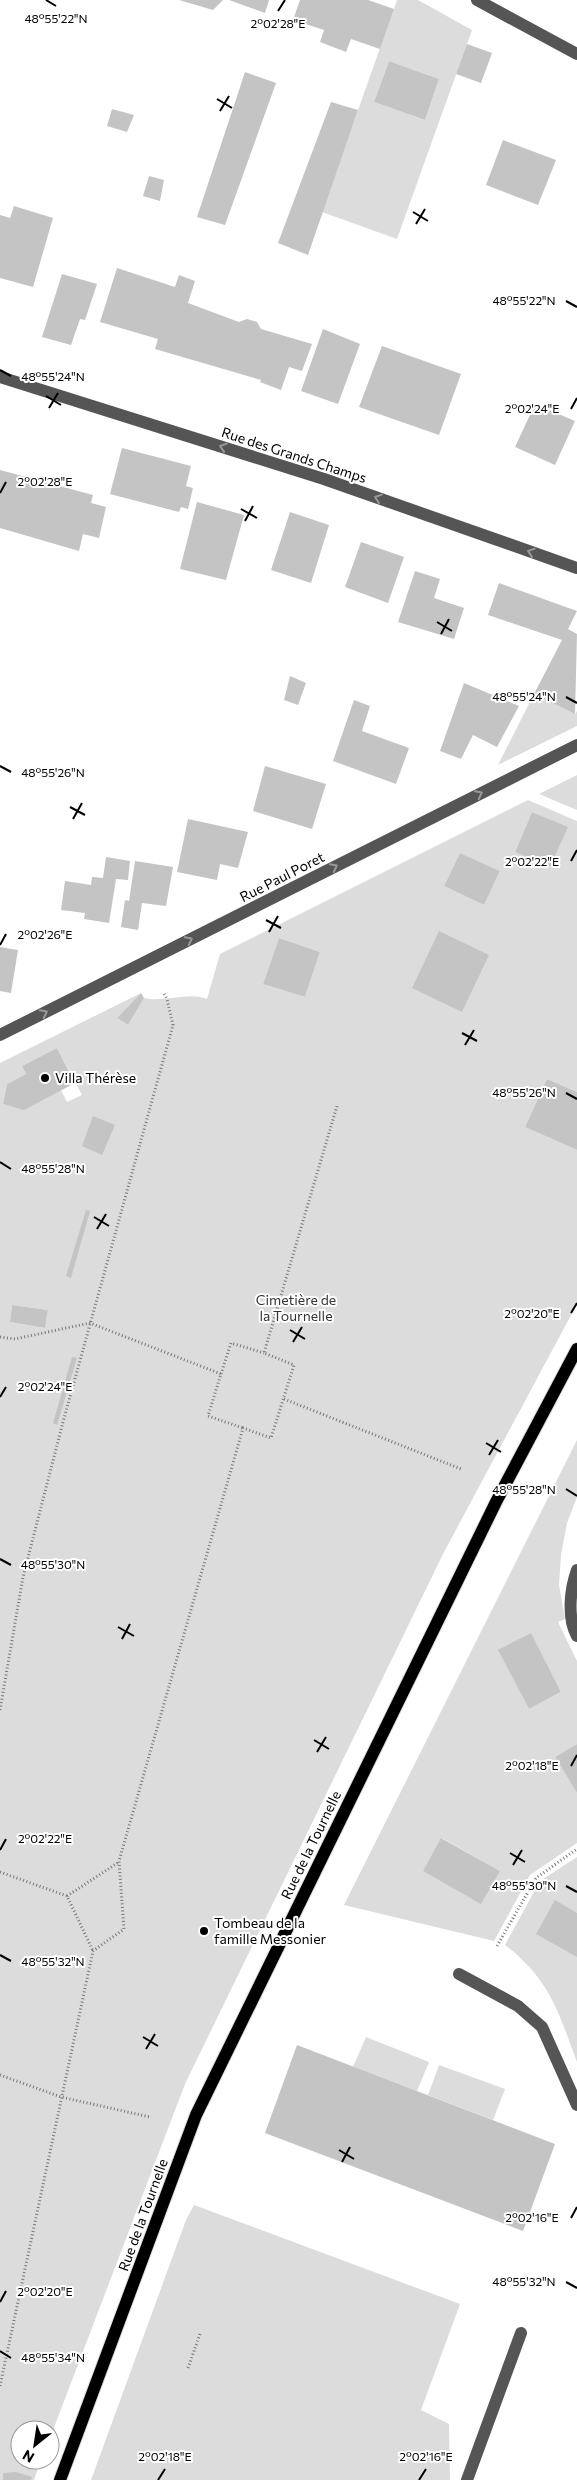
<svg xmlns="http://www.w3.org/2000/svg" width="577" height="2480" font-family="Commissioner,sans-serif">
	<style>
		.green { fill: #dcdcdc; fill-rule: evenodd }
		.building { fill: #c4c4c4 }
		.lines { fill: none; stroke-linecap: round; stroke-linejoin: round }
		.major-casing { stroke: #dbdbdb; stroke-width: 14 }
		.path { stroke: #777; stroke-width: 3; stroke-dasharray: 1 2.5; stroke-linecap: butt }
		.minor { stroke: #555; stroke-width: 12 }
		.major { stroke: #000; stroke-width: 12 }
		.oneway { stroke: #999 }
		.ticks { fill: none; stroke: #000; stroke-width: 2 }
		.poi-dot { fill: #000; stroke: #fff; stroke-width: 2 }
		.labels { text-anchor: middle; stroke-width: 4; stroke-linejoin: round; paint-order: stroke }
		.street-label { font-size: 14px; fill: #000; stroke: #fff }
		.poi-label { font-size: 14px; fill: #000; stroke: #fff; text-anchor: start }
		.park-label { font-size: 14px; fill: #333; stroke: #fff }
		.ticks-label { font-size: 12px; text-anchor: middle; fill: #000; stroke: #fff; stroke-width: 4; stroke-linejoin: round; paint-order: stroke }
	</style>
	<rect width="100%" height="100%" fill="#fff"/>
	<!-- green -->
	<path class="green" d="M397 0H418L472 30 397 239 322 212ZM389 61 439 79 425 120 374 102Z
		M534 694 575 714 577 711V726L498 765Z
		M577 775V810L539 794Z
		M528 800 577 821V1092L547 1079 525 1127 577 1150V1304L444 1552 185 2084 50 2438V2430H20V2460H41L34 2480H0V1063L141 993 117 1018 128 1025 144 998C165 1003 187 991 207 999L220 954ZM532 812 567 827 550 867 515 852ZM460 853 500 871 484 905 444 886ZM279 938 320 952 305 997 263 984ZM57 1048 82 1095 67 1102 61 1090 24 1109 3 1104 7 1084 26 1074 22 1066ZM12 1305 48 1310 45 1328 10 1322Z
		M577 1440V1497L567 1523 561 1555 559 1585 565 1619 558 1622 577 1661V1744L555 1757 577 1793V1843L530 1875 494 1941 344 1905ZM531 1634 561 1692 529 1709 499 1651ZM442 1838 500 1871H423Z
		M577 1857V1913L555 1901 577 1957V2062C558 2011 550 1980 505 1945L540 1881Z
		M366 2037 429 2062 417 2091 353 2067Z
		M439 2065 505 2089 493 2120 428 2095Z
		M194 2205 460 2304 421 2410 449 2424 450 2480H91L186 2220Z"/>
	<!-- building -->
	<path class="building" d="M179 0H223L213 10Z
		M229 0H269L265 13Z
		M300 0H368L394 9 380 49 351 39 346 52 320 42 324 30 293 20Z
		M467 44 492 53 481 83 456 74Z
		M389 61 439 79 425 120 374 102Z
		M245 72 276 83 225 225 197 217Z
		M331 102 358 110 308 255 278 243Z
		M112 109 134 115 127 132 107 126Z
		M503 140 556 160 538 205 486 185Z
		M149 176 164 180 160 201 143 196Z
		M14 206 53 218 33 287 0 278V215L10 218Z
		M117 268 175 287 179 275 195 281 188 303 239 322 247 319 257 322 261 329 312 344 302 371 289 367 281 390 260 382 261 380 155 349 158 339 100 322Z
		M62 274 97 284 85 320 80 319 71 345 42 337Z
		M323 329 360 344 338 404 301 391Z
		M382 346 461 374 439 435 359 407Z
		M535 404 575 421 555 465 515 447Z
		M122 448 191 466 186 486 193 488 188 509 181 507 179 512 110 494Z
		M0 470 93 495 91 503 106 507 99 538 83 534 79 551 0 528Z
		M197 502 244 515 226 580 180 569Z
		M290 512 329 525 311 583 271 570Z
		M361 542 404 557 388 603 345 587Z
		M415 571 440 579 434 598 464 608 454 639 398 622Z
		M499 583 577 611 568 629 577 634 575 714 534 694 562 640 488 615Z
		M290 676 306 683 298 705 284 700Z
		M464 683 519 706 497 747 473 735 461 759 440 751Z
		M354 700 370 706 362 731 409 748 396 784 333 761Z
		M265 766 326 784 312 829 253 811Z
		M532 812 568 827 550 867 515 852Z
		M188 819 248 832 238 868 220 864 217 880 177 872Z
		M460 853 500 871 484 905 444 886Z
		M106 857 130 861 128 880 116 879 109 923 84 919 85 913 61 910 65 881 91 885 92 877 103 878Z
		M135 861 173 867 166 906 142 903 138 930 121 927 125 900 129 901Z
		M439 931 489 955 462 1012 412 988Z
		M279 938 320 952 305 997 263 984Z
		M0 947 18 950 11 993 0 991Z
		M141 993 144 998 128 1025 117 1018Z
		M57 1048 75 1083 24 1110 3 1104 7 1084 26 1074 22 1066Z
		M547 1079 577 1092V1150L525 1127Z
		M93 1116 115 1125 102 1155 82 1146Z
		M86 1210 90 1211 71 1278 66 1276Z
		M12 1305 48 1310 45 1328 10 1322Z
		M72 1357 77 1358 57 1425 53 1423Z
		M531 1633 561 1692 529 1709 498 1650Z
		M577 1744V1793L555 1757Z
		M441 1838 500 1871 481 1904 423 1871Z
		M555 1900 577 1913V1957L536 1934Z
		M297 2045 555 2144 523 2231 265 2133Z
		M16 2472 32 2477 31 2480H3V2473Z"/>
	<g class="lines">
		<defs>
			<path id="major" d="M60 2480 196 2115 496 1502 577 1349"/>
		</defs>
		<!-- major casing -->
		<use href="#major" class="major-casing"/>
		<!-- path -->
		<path class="path" d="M0 1337 15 1339 90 1323 221 1374 208 1416 243 1428
			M221 1374 231 1343 264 1353
			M284 1399 461 1469
			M0 1710 23 1577 63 1422 173 1025 167 999 163 992
			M0 1872 67 1896 93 1951
			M67 1896 119 1862
			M497 1946 536 1878 577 1849
			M0 2075 61 2097 150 2117
			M188 2368 200 2334
			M0 2386 93 1951 124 1929 119 1861 243 1428 271 1438 294 1365 264 1353 337 1106"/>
		<!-- minor -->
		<path class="minor" d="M477 0 577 54
			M0 377 324 479 577 568
			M0 1035 577 745
			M577 1570C570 1589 567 1618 577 1636
			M459 1974 518 2006 542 2027 577 2105
			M467 2480 521 2333"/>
		<!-- major -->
		<use href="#major" class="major"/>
	</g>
	<!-- one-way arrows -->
	<defs><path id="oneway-chevron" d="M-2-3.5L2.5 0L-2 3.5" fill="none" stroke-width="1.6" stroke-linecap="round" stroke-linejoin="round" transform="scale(1.25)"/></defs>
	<g class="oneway">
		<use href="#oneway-chevron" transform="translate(223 447) rotate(-162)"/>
		<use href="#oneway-chevron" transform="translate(378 498) rotate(-161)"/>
		<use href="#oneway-chevron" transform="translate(531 552) rotate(-161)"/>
		<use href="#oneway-chevron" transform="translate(479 794) rotate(-27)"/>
		<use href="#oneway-chevron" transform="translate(334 867) rotate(-27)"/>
		<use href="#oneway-chevron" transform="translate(189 940) rotate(-27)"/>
		<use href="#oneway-chevron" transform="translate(44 1013) rotate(-27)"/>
	</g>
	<!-- ticks -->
	<path class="ticks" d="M46 0 56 6M278 11 285 0M217 99 232 108M220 111 229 96M413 212 428 221M416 224 425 209M566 301 577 307M0 370 11 376M46 396 61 405M49 408 58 393M571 409 577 398M0 493 6 482M241 509 257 518M245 521 253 506M437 622 452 631M441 634 449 619M566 697 577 703M0 766 11 772M70 807 85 815M73 819 82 803M571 861 577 850M266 920 281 928M269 932 278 916M0 945 6 934M462 1033 477 1041M465 1045 474 1030M566 1093 577 1099M0 1162 11 1169M94 1217 109 1226M97 1229 106 1214M571 1313 577 1303M290 1330 305 1339M293 1342 302 1327M0 1397 6 1387M486 1443 501 1452M489 1455 498 1440M566 1489 577 1496M0 1559 11 1565M118 1627 134 1636M122 1639 130 1624M314 1740 329 1749M317 1752 326 1737M571 1766 577 1755M0 1850 6 1839M510 1853 525 1862M513 1865 522 1850M566 1886 577 1892M0 1955 11 1961M143 2037 158 2046M146 2049 155 2034M339 2150 354 2159M342 2162 350 2147M571 2218 577 2207M566 2282 577 2288M0 2302 6 2291M0 2351 11 2358M158 2480 165 2469M419 2480 426 2469"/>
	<!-- markers -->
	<g class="poi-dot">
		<circle cx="45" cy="1078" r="5"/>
		<circle cx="204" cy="1931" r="5"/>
	</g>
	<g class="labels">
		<!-- street labels -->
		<g class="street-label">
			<text transform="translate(294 455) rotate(18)" y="5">Rue des Grands Champs</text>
			<text transform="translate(282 877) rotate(-27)" y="5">Rue Paul Poret</text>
			<text transform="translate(311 1845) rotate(-64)" y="5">Rue de la Tournelle</text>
			<text transform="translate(143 2215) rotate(-70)" y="5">Rue de la Tournelle</text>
		</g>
		<!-- poi labels -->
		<g class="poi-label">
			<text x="55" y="1083">Villa Thérèse</text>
			<text x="214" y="1928">Tombeau de la<tspan x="214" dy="16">famille Messonier</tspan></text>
		</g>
		<!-- park labels -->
		<g class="park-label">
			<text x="296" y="1305">Cimetière de<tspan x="296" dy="16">la Tournelle</tspan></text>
		</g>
	</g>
	<g class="ticks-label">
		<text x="56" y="23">48°55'22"N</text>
		<text x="278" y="28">2°02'28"E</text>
		<text x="524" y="305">48°55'22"N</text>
		<text x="53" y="381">48°55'24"N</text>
		<text x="532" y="413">2°02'24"E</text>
		<text x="45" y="486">2°02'28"E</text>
		<text x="524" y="701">48°55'24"N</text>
		<text x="53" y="777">48°55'26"N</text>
		<text x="532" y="866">2°02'22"E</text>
		<text x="45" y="939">2°02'26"E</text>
		<text x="524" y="1097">48°55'26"N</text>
		<text x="53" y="1173">48°55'28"N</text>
		<text x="532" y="1318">2°02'20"E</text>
		<text x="45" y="1391">2°02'24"E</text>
		<text x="524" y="1494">48°55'28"N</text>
		<text x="53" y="1569">48°55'30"N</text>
		<text x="532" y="1770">2°02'18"E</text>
		<text x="45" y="1843">2°02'22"E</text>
		<text x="524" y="1890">48°55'30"N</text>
		<text x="53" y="1966">48°55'32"N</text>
		<text x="532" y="2222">2°02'16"E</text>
		<text x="524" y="2286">48°55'32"N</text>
		<text x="45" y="2296">2°02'20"E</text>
		<text x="53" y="2362">48°55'34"N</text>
		<text x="165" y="2461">2°02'18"E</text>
		<text x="426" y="2461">2°02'16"E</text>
	</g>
	<!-- north arrow -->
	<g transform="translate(35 2445) rotate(210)"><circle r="24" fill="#ffffff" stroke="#999999"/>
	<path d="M0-4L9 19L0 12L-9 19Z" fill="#000000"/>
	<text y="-8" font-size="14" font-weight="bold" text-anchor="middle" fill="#000000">N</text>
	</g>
</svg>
